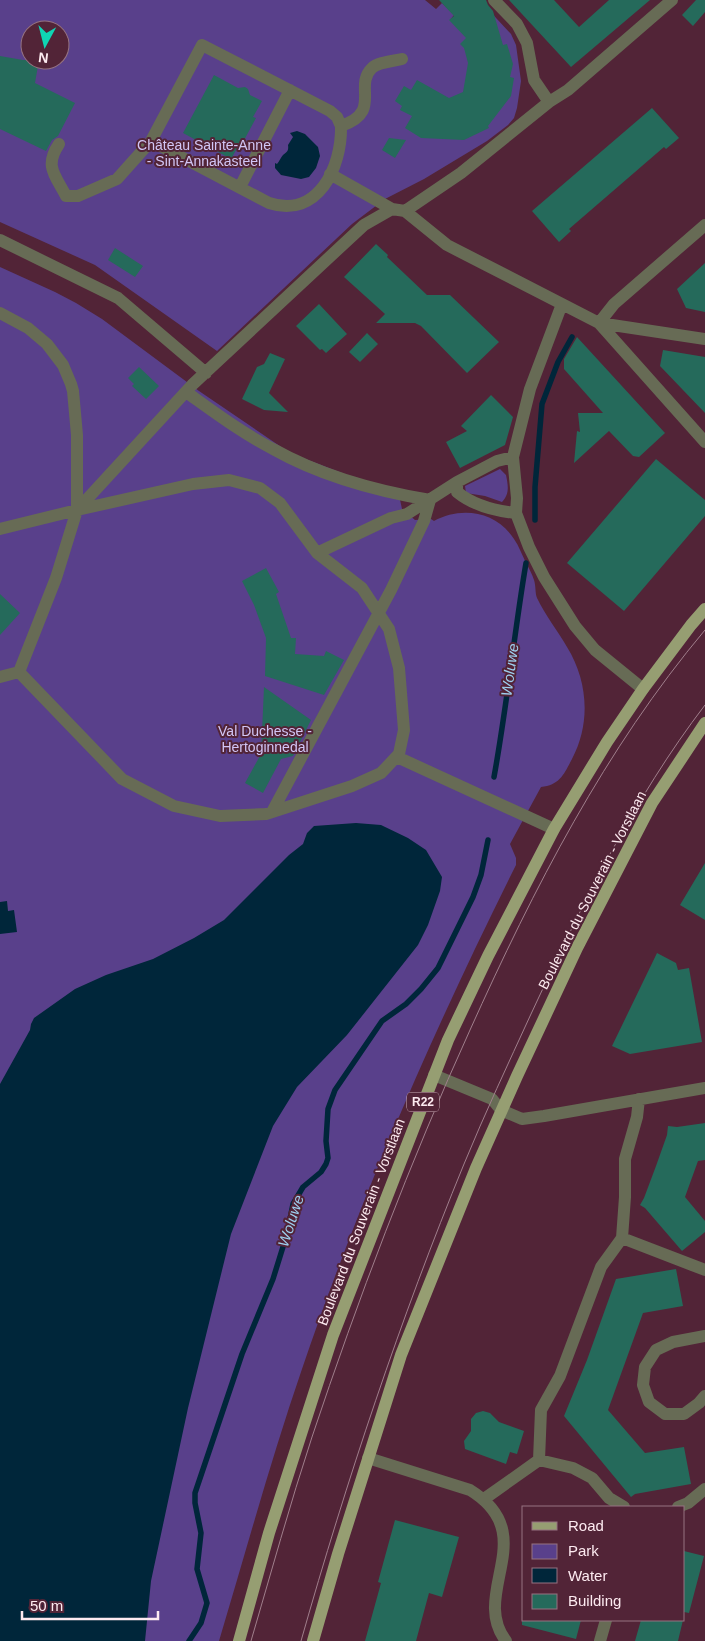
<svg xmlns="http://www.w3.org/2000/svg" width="705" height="1641" font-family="Helvetica,sans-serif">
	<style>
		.green { fill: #59408b; fill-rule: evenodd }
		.water { fill: #00263a }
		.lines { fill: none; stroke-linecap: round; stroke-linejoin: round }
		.stream { stroke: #00263a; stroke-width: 5.5 }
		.building { fill: #256a5b }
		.minor { stroke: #676b55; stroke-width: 12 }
		.major { stroke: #969e72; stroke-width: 12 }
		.tram { stroke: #a07f8c; stroke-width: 1 }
		.labels { text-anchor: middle; stroke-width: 4; stroke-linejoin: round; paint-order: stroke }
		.shield { fill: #522437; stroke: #caafb8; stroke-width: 1 }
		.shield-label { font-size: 12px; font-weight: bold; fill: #fdeaf0 }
		.park-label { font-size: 14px; fill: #d2c6f6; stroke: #522437 }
		.street-label { font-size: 14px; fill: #fdeaf0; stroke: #522437 }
		.water-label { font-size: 15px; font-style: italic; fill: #9ed0ef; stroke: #522437 }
	</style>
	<rect width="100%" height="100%" fill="#522437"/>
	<!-- green -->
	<path class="green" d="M0 0H425L436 9 442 3 454 15 450 20 484 5 511 34 516 45 521 81 517 108 514 118 508 125 487 141 424 179 385 199 352 224 217 351 95 265 0 222ZM30 30H60V60H30Z
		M0 267 55 292 76 303 102 319 199 391 290 453 399 495 402 509 415 520 431 519 434 521C461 506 496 511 514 539 519 546 522 555 526 563 529 568 532 574 534 580 536 586 535 593 537 598 545 615 558 631 567 647 588 681 591 723 572 759 564 774 560 785 541 787L510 844 516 858V865C435 1027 360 1198 302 1369 271 1459 246 1551 219 1641H0Z
		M500 469 506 475C508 485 510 494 502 502L485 496 466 493 465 486Z"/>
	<!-- water -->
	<path class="water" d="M297 131 305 134 318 147 320 156 316 168 309 177 301 179 281 175 275 168V163L277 164C279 162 281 157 283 155 286 152 289 152 288 145L293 137 290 133Z
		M356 823 381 825 408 838 426 850 442 877 440 891 428 925 418 945 347 1035 297 1087 273 1126 231 1234 188 1408 151 1581 145 1641H0V1084L30 1030 31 1024 34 1018 75 989 106 975 153 959 194 938 224 920 289 855 303 844 307 833 314 826Z
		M7 901 8 911 14 910 17 932 0 934V902Z"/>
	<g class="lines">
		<!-- stream -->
		<path class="stream" d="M535 520V487L542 404 558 362 572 337
			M494 777C507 706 514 634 526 563
			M189 1641 201 1623 207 1603 197 1569 201 1533 195 1503V1493L242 1354 273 1279 287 1234 293 1204 303 1187 321 1172 326 1164 328 1158 326 1141 328 1109 335 1090 382 1021 406 1004 421 989 438 968 473 897 481 875 488 840"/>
	</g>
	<!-- building -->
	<path class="building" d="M439 0H486L488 5 493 11 503 45 507 44 513 64 510 77 514 78 511 96 488 126 489 128 464 140 421 138 405 128 412 116 400 110 402 106 395 101 404 86 411 90 417 80 449 98 463 92 468 63 464 48 460 44 466 38 449 20 454 16Z
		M509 0H554L579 27 609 0H650L571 67Z
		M696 0H705V12L693 26 682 15Z
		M0 56 23 60H39L35 83 75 103 58 136 52 140 46 151 0 129Z
		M214 75 238 88 245 87 248 89 250 95 262 101 253 117 256 118 242 144 240 143 231 159 183 133Z
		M652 108 679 138 666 149 664 147 569 229 571 231 559 242 532 211Z
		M389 138 406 140 395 158 382 150Z
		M376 244 388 255 387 257 427 295H450L499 342 467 373 421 326 415 323H376L385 314 344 277Z
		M115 248 143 266 135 277 108 260Z
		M705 263V312L686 308 677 289Z
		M319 304 347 334 326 353 322 349 320 350 296 326Z
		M367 333 378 344 360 362 349 352Z
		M577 337 665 433 639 457 633 456 609 431 574 463 577 431 580 432 578 413H603L564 369V359Z
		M663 350 705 357V413L660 366Z
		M270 353 285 359 269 393 288 412 264 410 242 399 257 367 264 364Z
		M139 367 159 386 146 399 132 386 134 384 128 378Z
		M491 395 513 417 505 445 460 468 446 442 467 431 461 426Z
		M656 459 705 500V516L624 611 567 563Z
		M266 568 279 592 276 594 291 638H296L295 654 324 656 326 651 344 660 324 695 265 676 266 638 254 605 242 581Z
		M0 594 20 613 0 635Z
		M264 687 311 720 293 756 281 759 263 793 245 783 261 754Z
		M705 863V920L680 905Z
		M657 953 676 963 678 970 689 968 702 1042 630 1054 612 1046Z
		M705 1123V1160L698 1161 685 1197 705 1221V1232L682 1251 645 1208 640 1205 644 1198 656 1166 667 1135 668 1126 677 1127Z
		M676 1269 683 1306 643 1313 608 1410 645 1453 684 1447 691 1484 635 1494 631 1497 564 1416 587 1360 616 1279Z
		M483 1411 490 1413 499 1422 524 1431 517 1454 510 1452 506 1464 465 1449 464 1441 471 1431V1419L476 1413Z
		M395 1520 459 1537 442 1597 429 1593 416 1641H365L381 1583 378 1582Z
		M684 1551 704 1556 689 1613 684 1612Z
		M522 1620H581L576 1639 522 1625Z
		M641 1620H683L678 1641H635Z"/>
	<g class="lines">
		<!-- minor -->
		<path class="minor" d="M494 0 517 24 527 43 534 80 549 102
			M341 126 337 117 330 111 202 45 151 141 269 203C318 219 342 167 341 126 383 112 353 86 372 68 378 62 394 61 402 59
			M59 144C44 166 55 175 66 196H78L117 179 151 141
			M330 174 392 209
			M240 187 290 90
			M405 211 447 245 599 323 705 339
			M0 240 118 298 206 373
			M562 304 530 389 513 457 517 498 516 513 529 547 544 577 575 626 595 650 643 689
			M0 313 28 328 47 344 63 365 71 384 73 391 77 435V510
			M599 323 705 442
			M599 323 614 304 705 225
			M186 392C214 412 242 433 273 449 321 476 376 491 430 500L424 521 391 590 272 812
			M513 457 497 461 457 482V492C473 505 495 511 516 513
			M0 529 77 510 193 484 229 480 260 488 280 503 317 553 362 588 389 629 399 668 404 730 399 754 381 773 352 786 266 814 220 816 174 806 122 779 19 672
			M317 553 391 518 407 514 457 482
			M19 672 56 578 77 510 192 385 364 225 392 209 405 211 461 173 549 102 568 90 672 0
			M0 677 19 672
			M397 757 554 829
			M434 1075 492 1099 501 1110 522 1119 544 1116 705 1088
			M622 1238 705 1270
			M705 1336 673 1342 656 1350 645 1367 643 1385 649 1402 665 1414H684L699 1403 705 1396
			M368 1458 470 1490C543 1535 469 1593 506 1641
			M484 1499 539 1460
			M624 1507 609 1498 592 1478 573 1468 539 1460 541 1410 560 1376 601 1267 622 1238 625 1197V1159L637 1117 639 1099
			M678 1507 688 1503 705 1489
			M600 1641 606 1620"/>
		<!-- major -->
		<path class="major" d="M239 1641 269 1533 333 1335 448 1040 488 956 554 829 607 742 643 689 691 625 705 609
			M313 1641 338 1554 401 1355 476 1168 517 1076 577 948 652 803 705 723"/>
		<!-- tram -->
		<path class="tram" d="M251 1641C271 1573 290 1504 312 1437 358 1299 410 1162 470 1030 534 888 605 749 705 630
			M301 1641C347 1479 400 1320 464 1164 485 1113 508 1064 531 1014 581 907 633 799 705 705"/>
	</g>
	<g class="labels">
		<!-- shield labels -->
		<rect class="shield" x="407" y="1092.5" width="32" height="19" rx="4"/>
		<g class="shield-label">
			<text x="423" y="1106">R22</text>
		</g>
		<!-- park labels -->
		<g class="park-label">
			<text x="204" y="150">Château Sainte-Anne<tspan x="204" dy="16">- Sint-Annakasteel</tspan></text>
			<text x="265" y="736">Val Duchesse -<tspan x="265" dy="16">Hertoginnedal</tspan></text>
		</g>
		<!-- street labels -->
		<g class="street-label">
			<text transform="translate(592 890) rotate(-63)" y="5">Boulevard du Souverain - Vorstlaan</text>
			<text transform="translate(361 1222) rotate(-69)" y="5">Boulevard du Souverain - Vorstlaan</text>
		</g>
		<!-- water labels -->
		<g class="water-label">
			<text transform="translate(510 670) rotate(-82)" y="5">Woluwe</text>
			<text transform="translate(291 1221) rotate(-72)" y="5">Woluwe</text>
		</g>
	</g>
	<!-- legend -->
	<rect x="522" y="1506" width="162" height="115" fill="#522437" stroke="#967381"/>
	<rect x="532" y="1522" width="25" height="8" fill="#969e72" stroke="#967381"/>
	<text x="568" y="1531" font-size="15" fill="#fdeaf0">Road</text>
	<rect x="532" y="1544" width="25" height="15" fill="#59408b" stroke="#967381"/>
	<text x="568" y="1556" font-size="15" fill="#fdeaf0">Park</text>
	<rect x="532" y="1568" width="25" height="15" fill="#00263a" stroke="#967381"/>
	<text x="568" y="1581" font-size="15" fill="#fdeaf0">Water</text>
	<rect x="532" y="1594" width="25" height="15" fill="#256a5b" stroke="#967381"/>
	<text x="568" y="1606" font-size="15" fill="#fdeaf0">Building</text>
	<!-- north arrow -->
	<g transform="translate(45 45) rotate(187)"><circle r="24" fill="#522437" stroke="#967381"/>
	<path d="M0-4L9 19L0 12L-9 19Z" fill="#0fd5b4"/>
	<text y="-8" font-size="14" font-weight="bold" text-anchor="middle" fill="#fdeaf0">N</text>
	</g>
	<!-- scale -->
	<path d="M22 1611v8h136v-8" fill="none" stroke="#fdeaf0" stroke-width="2.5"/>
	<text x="30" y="1611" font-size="15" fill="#fdeaf0" stroke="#522437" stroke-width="4" paint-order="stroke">50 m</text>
</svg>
